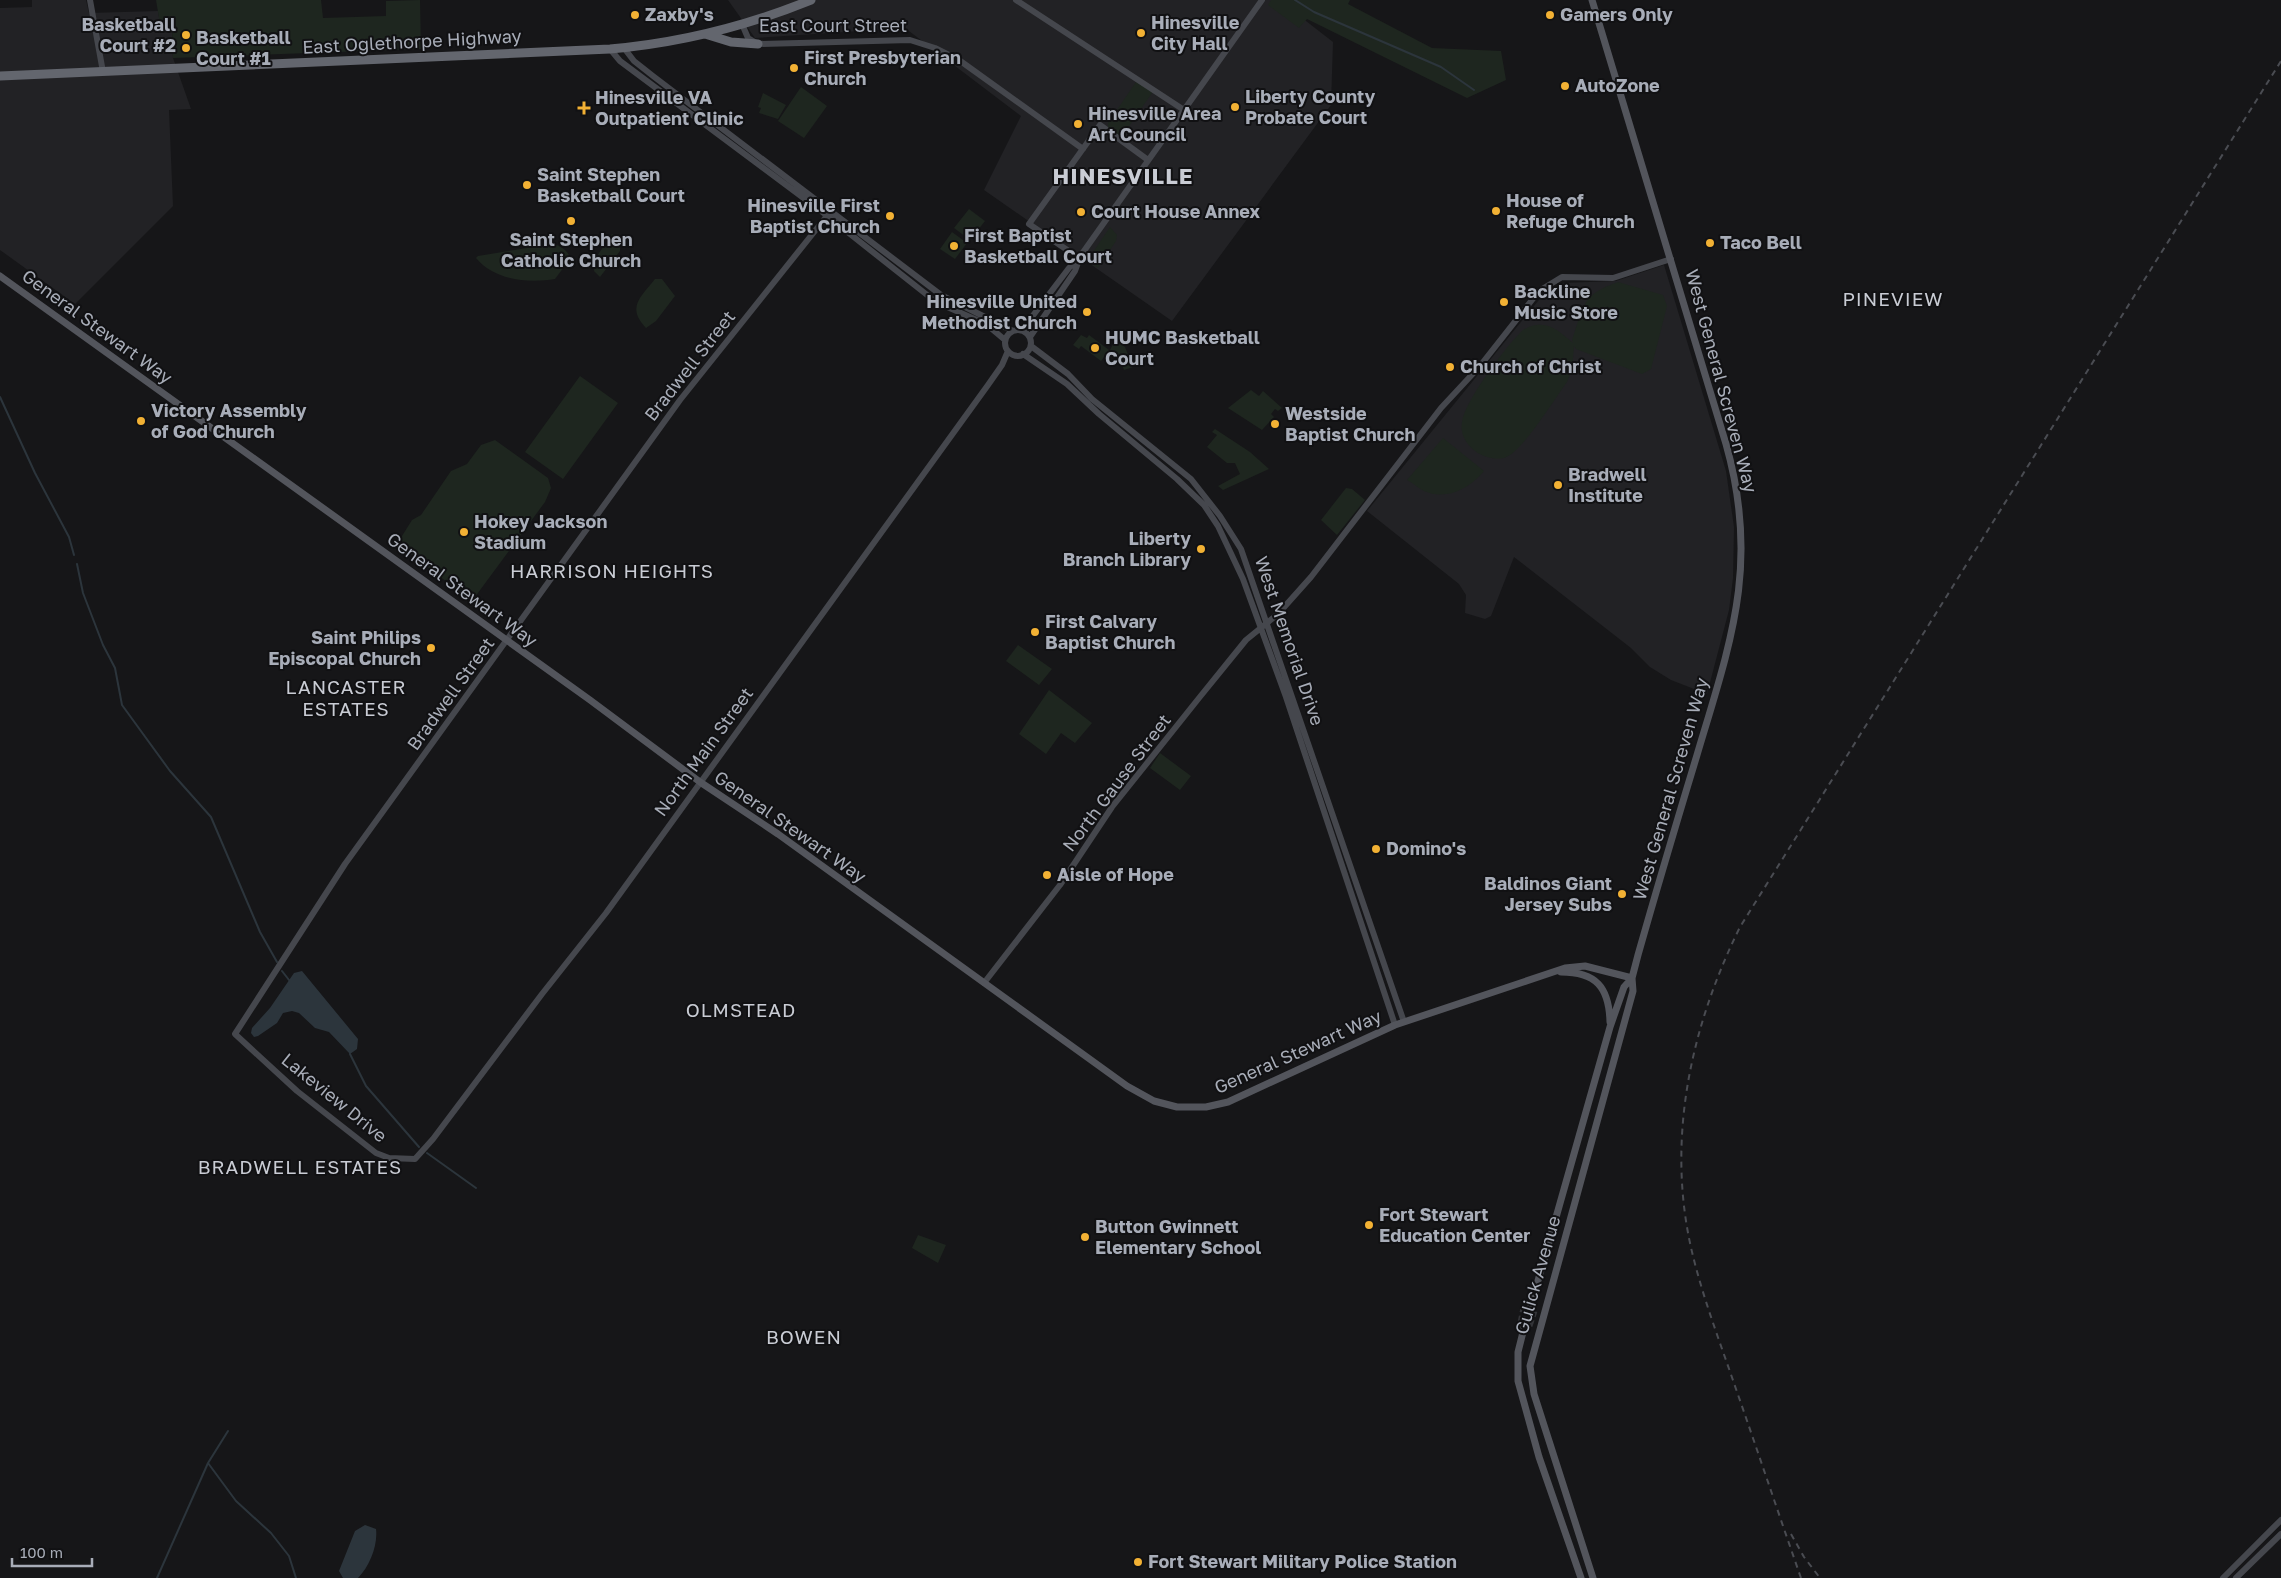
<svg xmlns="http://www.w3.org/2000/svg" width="2281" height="1578" font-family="'Golos Text',sans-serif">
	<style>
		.built { fill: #222225 }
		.green { fill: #1e261f }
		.water { fill: #2c353c }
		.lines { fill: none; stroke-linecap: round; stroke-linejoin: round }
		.stream { stroke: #2c353c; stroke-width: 2 }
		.primary-tunnel { stroke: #333438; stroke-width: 7; stroke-dasharray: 7 3.5; stroke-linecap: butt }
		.secondary { stroke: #45474d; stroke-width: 6 }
		.primary { stroke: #53555c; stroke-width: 7 }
		.highway { stroke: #63666e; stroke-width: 9 }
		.rail { stroke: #4a4c52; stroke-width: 2; stroke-dasharray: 6 5; stroke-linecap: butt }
		.poi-dot { fill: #f2b134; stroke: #111113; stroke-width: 2 }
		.labels { text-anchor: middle; stroke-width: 4; stroke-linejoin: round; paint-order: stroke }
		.poi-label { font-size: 18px; font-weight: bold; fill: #a8adb8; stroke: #111113; text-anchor: start }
		.street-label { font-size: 18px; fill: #a8adb8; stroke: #111113 }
		.neighbourhood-label { font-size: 19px; letter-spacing: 1px; fill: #c9ccd4; stroke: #111113 }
		.district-label { font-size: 22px; font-weight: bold; letter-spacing: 1px; fill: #c9ccd4; stroke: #111113 }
	</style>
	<rect width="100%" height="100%" fill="#161618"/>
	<!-- built -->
	<path class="built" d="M32 0H86L89 13 158 11 161 29 172 30 173 58 191 109 169 110 173 206 75 304 0 250V8L32 7Z
		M728 0H1279L1333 42 1331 105 1172 321 984 190 1021 116 905 28 755 38Z
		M1664 265 1726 471 1734 527 1733 578 1729 610 1707 694 1671 680 1650 667 1631 648 1514 557 1491 616 1485 619 1465 613 1466 595 1459 584 1367 511 1543 295 1561 283 1616 281Z"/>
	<!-- green -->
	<path class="green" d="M156 0H321L323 18 386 16V1L420 0 421 49 173 58 172 30H161Z
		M1271 0H1350L1348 4 1432 48 1501 51 1506 80 1467 98 1307 19 1299 28 1268 5Z
		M1136 82 1152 90V93L1125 132 1119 135 1108 127V123Z
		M801 87 827 106 804 138 778 121Z
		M763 93 786 105 778 119 759 113 761 108 758 107Z
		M969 209 985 221 970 240 954 228Z
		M1110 227 1117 235 1116 241 1098 268 1087 261Z
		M952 232 967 243 955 259 940 249Z
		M612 234 620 238V251L600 277 594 271 597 256Z
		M543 240C553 243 569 248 570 259L555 279C529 283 495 281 476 258L478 256 527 248Z
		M655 279H662L675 296 656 321 646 328C626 307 641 297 655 279Z
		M1618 282 1663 295 1667 306 1651 369 1642 374 1576 349 1574 346 1572 370 1567 382C1555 398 1522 453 1504 458 1495 460 1483 457 1475 451 1466 444 1460 434 1462 422 1465 401 1504 349 1520 333 1523 329 1532 325 1537 325 1552 323 1563 335 1573 343L1572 340C1584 306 1581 295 1618 282Z
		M1081 335 1087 338 1089 335 1109 350 1101 361 1081 346 1079 349 1073 345Z
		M1115 340 1125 347 1133 367 1124 370 1120 360 1115 362 1110 350Z
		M580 376 618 403 563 479 525 452Z
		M1251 390 1259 396 1263 391 1282 408 1278 411 1275 409 1271 414 1274 417 1262 430 1228 408Z
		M1215 429 1250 452 1269 469 1223 490 1218 486 1240 474 1235 463H1227L1207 447 1217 435 1212 432Z
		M1443 438 1484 471C1470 488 1447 501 1424 491 1418 488 1413 483 1407 480Z
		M495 440 548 478 551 488 545 502 472 601 397 544 412 520 421 515 451 471 467 464 481 445Z
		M1346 488 1352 489 1365 500 1337 535 1321 520Z
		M1018 645 1052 669 1039 685 1006 661Z
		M1049 690 1092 723 1075 743 1061 733 1046 754 1019 734Z
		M1160 753 1191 776 1180 790 1150 768Z
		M918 1235 946 1245 938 1263 912 1248Z"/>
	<!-- water -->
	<path class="water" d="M302 971 358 1039 357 1049 350 1054 329 1032 315 1028 299 1013 292 1011 283 1013 277 1023 258 1036 254 1037 251 1033 252 1028 270 1008 294 973Z
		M365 1525 376 1529C378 1545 370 1566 358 1578H343L339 1571 355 1531Z"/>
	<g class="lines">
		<!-- stream -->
		<path class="stream" d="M1295 0 1314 12 1441 67 1474 90
			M0 397 35 473 69 537 74 555
			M77 564 83 593 103 645 115 668 122 705 170 771 211 817 260 932 277 962
			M282 971 289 980
			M350 1054 366 1086 419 1147
			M427 1153 476 1188
			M208 1463 236 1501 271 1533 289 1556 296 1578
			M157 1578 208 1463 228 1431"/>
		<!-- primary-tunnel -->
		<path class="primary-tunnel" d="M1521 1323 1524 1308
			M1529 1326 1534 1311"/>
		<!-- secondary -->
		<path class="secondary" d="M90 0 103 72
			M1016 0 1184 110
			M742 24 748 38 758 44 910 40 935 48 959 60 1083 149
			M624 48 634 61 653 76 941 295 1013 331
			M610 49 620 61 821 211 936 302 986 324 1005 340
			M830 212 680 400 345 864 235 1034 297 1091 376 1153 389 1158 415 1159 433 1139 542 994 606 913 988 385 1002 365 1008 351
			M1079 258 1029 224 1100 125 1148 160
			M1022 330 1069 268 1079 258 1262 0
			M1005 343a13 13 0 1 1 26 0a13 13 0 1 1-26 0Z
			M1030 337 1075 271 1079 260
			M1031 346 1068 374 1092 399 1191 479 1220 516 1241 549 1404 1022
			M1023 354 1067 384 1099 414 1177 479 1204 505 1218 526 1243 579 1286 697 1395 1025
			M984 983 1060 885 1112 807 1199 698 1246 640 1278 614 1311 577 1441 408 1480 366 1539 291 1562 277 1613 278 1671 259
			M2223 1578 2281 1520
			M2236 1578 2281 1534"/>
		<!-- primary -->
		<path class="primary" d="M1592 0 1726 444C1760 564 1731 641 1697 755 1677 821 1657 888 1638 955L1632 978 1633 991 1530 1366 1534 1394 1593 1578
			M0 276 590 700 700 782 778 834 1127 1086 1154 1101 1177 1107H1206L1228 1102 1395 1025 1565 968 1585 966 1632 978
			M1561 972C1596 972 1609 987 1610 1022
			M1530 1309 1610 1027 1624 987 1632 978
			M1525 1324 1518 1352V1381L1539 1457 1581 1578"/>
		<!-- highway -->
		<path class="highway" d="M705 34 731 42 758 44
			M0 76 610 49C679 43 747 26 811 0"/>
		<!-- rail -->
		<path class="rail" d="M1791 1534 1804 1557 1820 1578
			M1801 1578C1779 1515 1758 1452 1736 1389 1721 1345 1704 1301 1693 1256 1665 1143 1690 1028 1740 927L2281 61"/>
	</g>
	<!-- markers -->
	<g class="poi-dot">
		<circle cx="635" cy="15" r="5"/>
		<circle cx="1550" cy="15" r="5"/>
		<circle cx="1141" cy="33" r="5"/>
		<circle cx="186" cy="35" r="5"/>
		<circle cx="186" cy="48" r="5"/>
		<circle cx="794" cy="68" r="5"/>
		<circle cx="1565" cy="86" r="5"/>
		<circle cx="1235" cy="107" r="5"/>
		<path d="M581.5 100.5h5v5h5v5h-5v5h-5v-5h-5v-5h5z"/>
		<circle cx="1078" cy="124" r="5"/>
		<circle cx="527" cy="185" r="5"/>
		<circle cx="1496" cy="211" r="5"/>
		<circle cx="1081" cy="212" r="5"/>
		<circle cx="890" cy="216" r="5"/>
		<circle cx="571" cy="221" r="5"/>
		<circle cx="1710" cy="243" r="5"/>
		<circle cx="954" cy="246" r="5"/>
		<circle cx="1504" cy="302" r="5"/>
		<circle cx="1087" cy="312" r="5"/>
		<circle cx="1095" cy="348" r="5"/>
		<circle cx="1450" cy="367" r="5"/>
		<circle cx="141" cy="421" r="5"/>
		<circle cx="1275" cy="424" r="5"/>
		<circle cx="1558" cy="485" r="5"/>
		<circle cx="464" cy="532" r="5"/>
		<circle cx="1201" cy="549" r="5"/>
		<circle cx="1035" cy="632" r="5"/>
		<circle cx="431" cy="648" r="5"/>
		<circle cx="1376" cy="849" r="5"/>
		<circle cx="1047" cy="875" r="5"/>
		<circle cx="1622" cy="894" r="5"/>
		<circle cx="1369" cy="1225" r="5"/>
		<circle cx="1085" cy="1237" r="5"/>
		<circle cx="1138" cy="1562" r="5"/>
	</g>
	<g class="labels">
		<!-- poi labels -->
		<g class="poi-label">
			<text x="645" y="21">Zaxby's</text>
			<text x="1560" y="21">Gamers Only</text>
			<text x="1151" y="29">Hinesville<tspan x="1151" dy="21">City Hall</tspan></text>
			<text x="176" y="31" text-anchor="end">Basketball<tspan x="176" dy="21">Court #2</tspan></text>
			<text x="196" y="44">Basketball<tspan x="196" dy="21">Court #1</tspan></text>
			<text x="804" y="64">First Presbyterian<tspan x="804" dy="21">Church</tspan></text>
			<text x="1575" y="92">AutoZone</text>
			<text x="1245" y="103">Liberty County<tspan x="1245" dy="21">Probate Court</tspan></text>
			<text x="595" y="104">Hinesville VA<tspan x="595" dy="21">Outpatient Clinic</tspan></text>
			<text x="1088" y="120">Hinesville Area<tspan x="1088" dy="21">Art Council</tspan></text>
			<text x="537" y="181">Saint Stephen<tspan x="537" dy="21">Basketball Court</tspan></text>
			<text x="1506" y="207">House of<tspan x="1506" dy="21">Refuge Church</tspan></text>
			<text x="880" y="212" text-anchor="end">Hinesville First<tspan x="880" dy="21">Baptist Church</tspan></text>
			<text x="1091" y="218">Court House Annex</text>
			<text x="964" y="242">First Baptist<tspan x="964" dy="21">Basketball Court</tspan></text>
			<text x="571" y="246" text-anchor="middle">Saint Stephen<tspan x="571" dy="21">Catholic Church</tspan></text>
			<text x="1720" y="249">Taco Bell</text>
			<text x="1514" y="298">Backline<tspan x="1514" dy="21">Music Store</tspan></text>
			<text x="1077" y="308" text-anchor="end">Hinesville United<tspan x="1077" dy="21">Methodist Church</tspan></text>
			<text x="1105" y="344">HUMC Basketball<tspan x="1105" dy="21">Court</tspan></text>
			<text x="1460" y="373">Church of Christ</text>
			<text x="151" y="417">Victory Assembly<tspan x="151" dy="21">of God Church</tspan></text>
			<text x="1285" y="420">Westside<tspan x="1285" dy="21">Baptist Church</tspan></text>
			<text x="1568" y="481">Bradwell<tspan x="1568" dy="21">Institute</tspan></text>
			<text x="474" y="528">Hokey Jackson<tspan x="474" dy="21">Stadium</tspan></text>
			<text x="1191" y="545" text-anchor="end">Liberty<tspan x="1191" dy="21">Branch Library</tspan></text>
			<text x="1045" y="628">First Calvary<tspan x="1045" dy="21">Baptist Church</tspan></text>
			<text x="421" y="644" text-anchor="end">Saint Philips<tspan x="421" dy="21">Episcopal Church</tspan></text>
			<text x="1386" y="855">Domino's</text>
			<text x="1057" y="881">Aisle of Hope</text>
			<text x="1612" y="890" text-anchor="end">Baldinos Giant<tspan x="1612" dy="21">Jersey Subs</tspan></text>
			<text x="1379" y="1221">Fort Stewart<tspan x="1379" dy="21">Education Center</tspan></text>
			<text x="1095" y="1233">Button Gwinnett<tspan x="1095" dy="21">Elementary School</tspan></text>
			<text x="1148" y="1568">Fort Stewart Military Police Station</text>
		</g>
		<!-- street labels -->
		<g class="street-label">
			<text x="833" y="32">East Court Street</text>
			<text transform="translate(412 42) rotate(-3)" y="6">East Oglethorpe Highway</text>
			<text transform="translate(97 327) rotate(36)" y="6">General Stewart Way</text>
			<text transform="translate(690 366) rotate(-52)" y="6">Bradwell Street</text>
			<text transform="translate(1721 381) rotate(75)" y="6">West General Screven Way</text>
			<text transform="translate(462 590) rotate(36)" y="6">General Stewart Way</text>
			<text transform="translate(1289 641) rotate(71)" y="6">West Memorial Drive</text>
			<text transform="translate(451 694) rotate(-54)" y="6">Bradwell Street</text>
			<text transform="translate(704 752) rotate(-54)" y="6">North Main Street</text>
			<text transform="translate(1117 783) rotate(-53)" y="6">North Gause Street</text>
			<text transform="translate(1671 789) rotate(-74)" y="6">West General Screven Way</text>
			<text transform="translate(790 827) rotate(35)" y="6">General Stewart Way</text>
			<text transform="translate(1298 1052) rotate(-24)" y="6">General Stewart Way</text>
			<text transform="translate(334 1098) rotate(39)" y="6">Lakeview Drive</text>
			<text transform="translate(1538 1275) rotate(-74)" y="6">Gulick Avenue</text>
		</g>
		<!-- neighbourhood labels -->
		<g class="neighbourhood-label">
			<text x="1893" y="306">PINEVIEW</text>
			<text x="612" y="578">HARRISON HEIGHTS</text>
			<text x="346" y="694">LANCASTER<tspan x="346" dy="22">ESTATES</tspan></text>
			<text x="741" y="1017">OLMSTEAD</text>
			<text x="300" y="1174">BRADWELL ESTATES</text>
			<text x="804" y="1344">BOWEN</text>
		</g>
		<!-- district labels -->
		<g class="district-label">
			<text x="1123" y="184">HINESVILLE</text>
		</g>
	</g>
	<!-- scale -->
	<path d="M12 1558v8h80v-8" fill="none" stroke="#a8adb8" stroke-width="2.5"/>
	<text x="20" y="1558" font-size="15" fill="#a8adb8" stroke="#111113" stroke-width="4" paint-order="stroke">100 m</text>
</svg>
